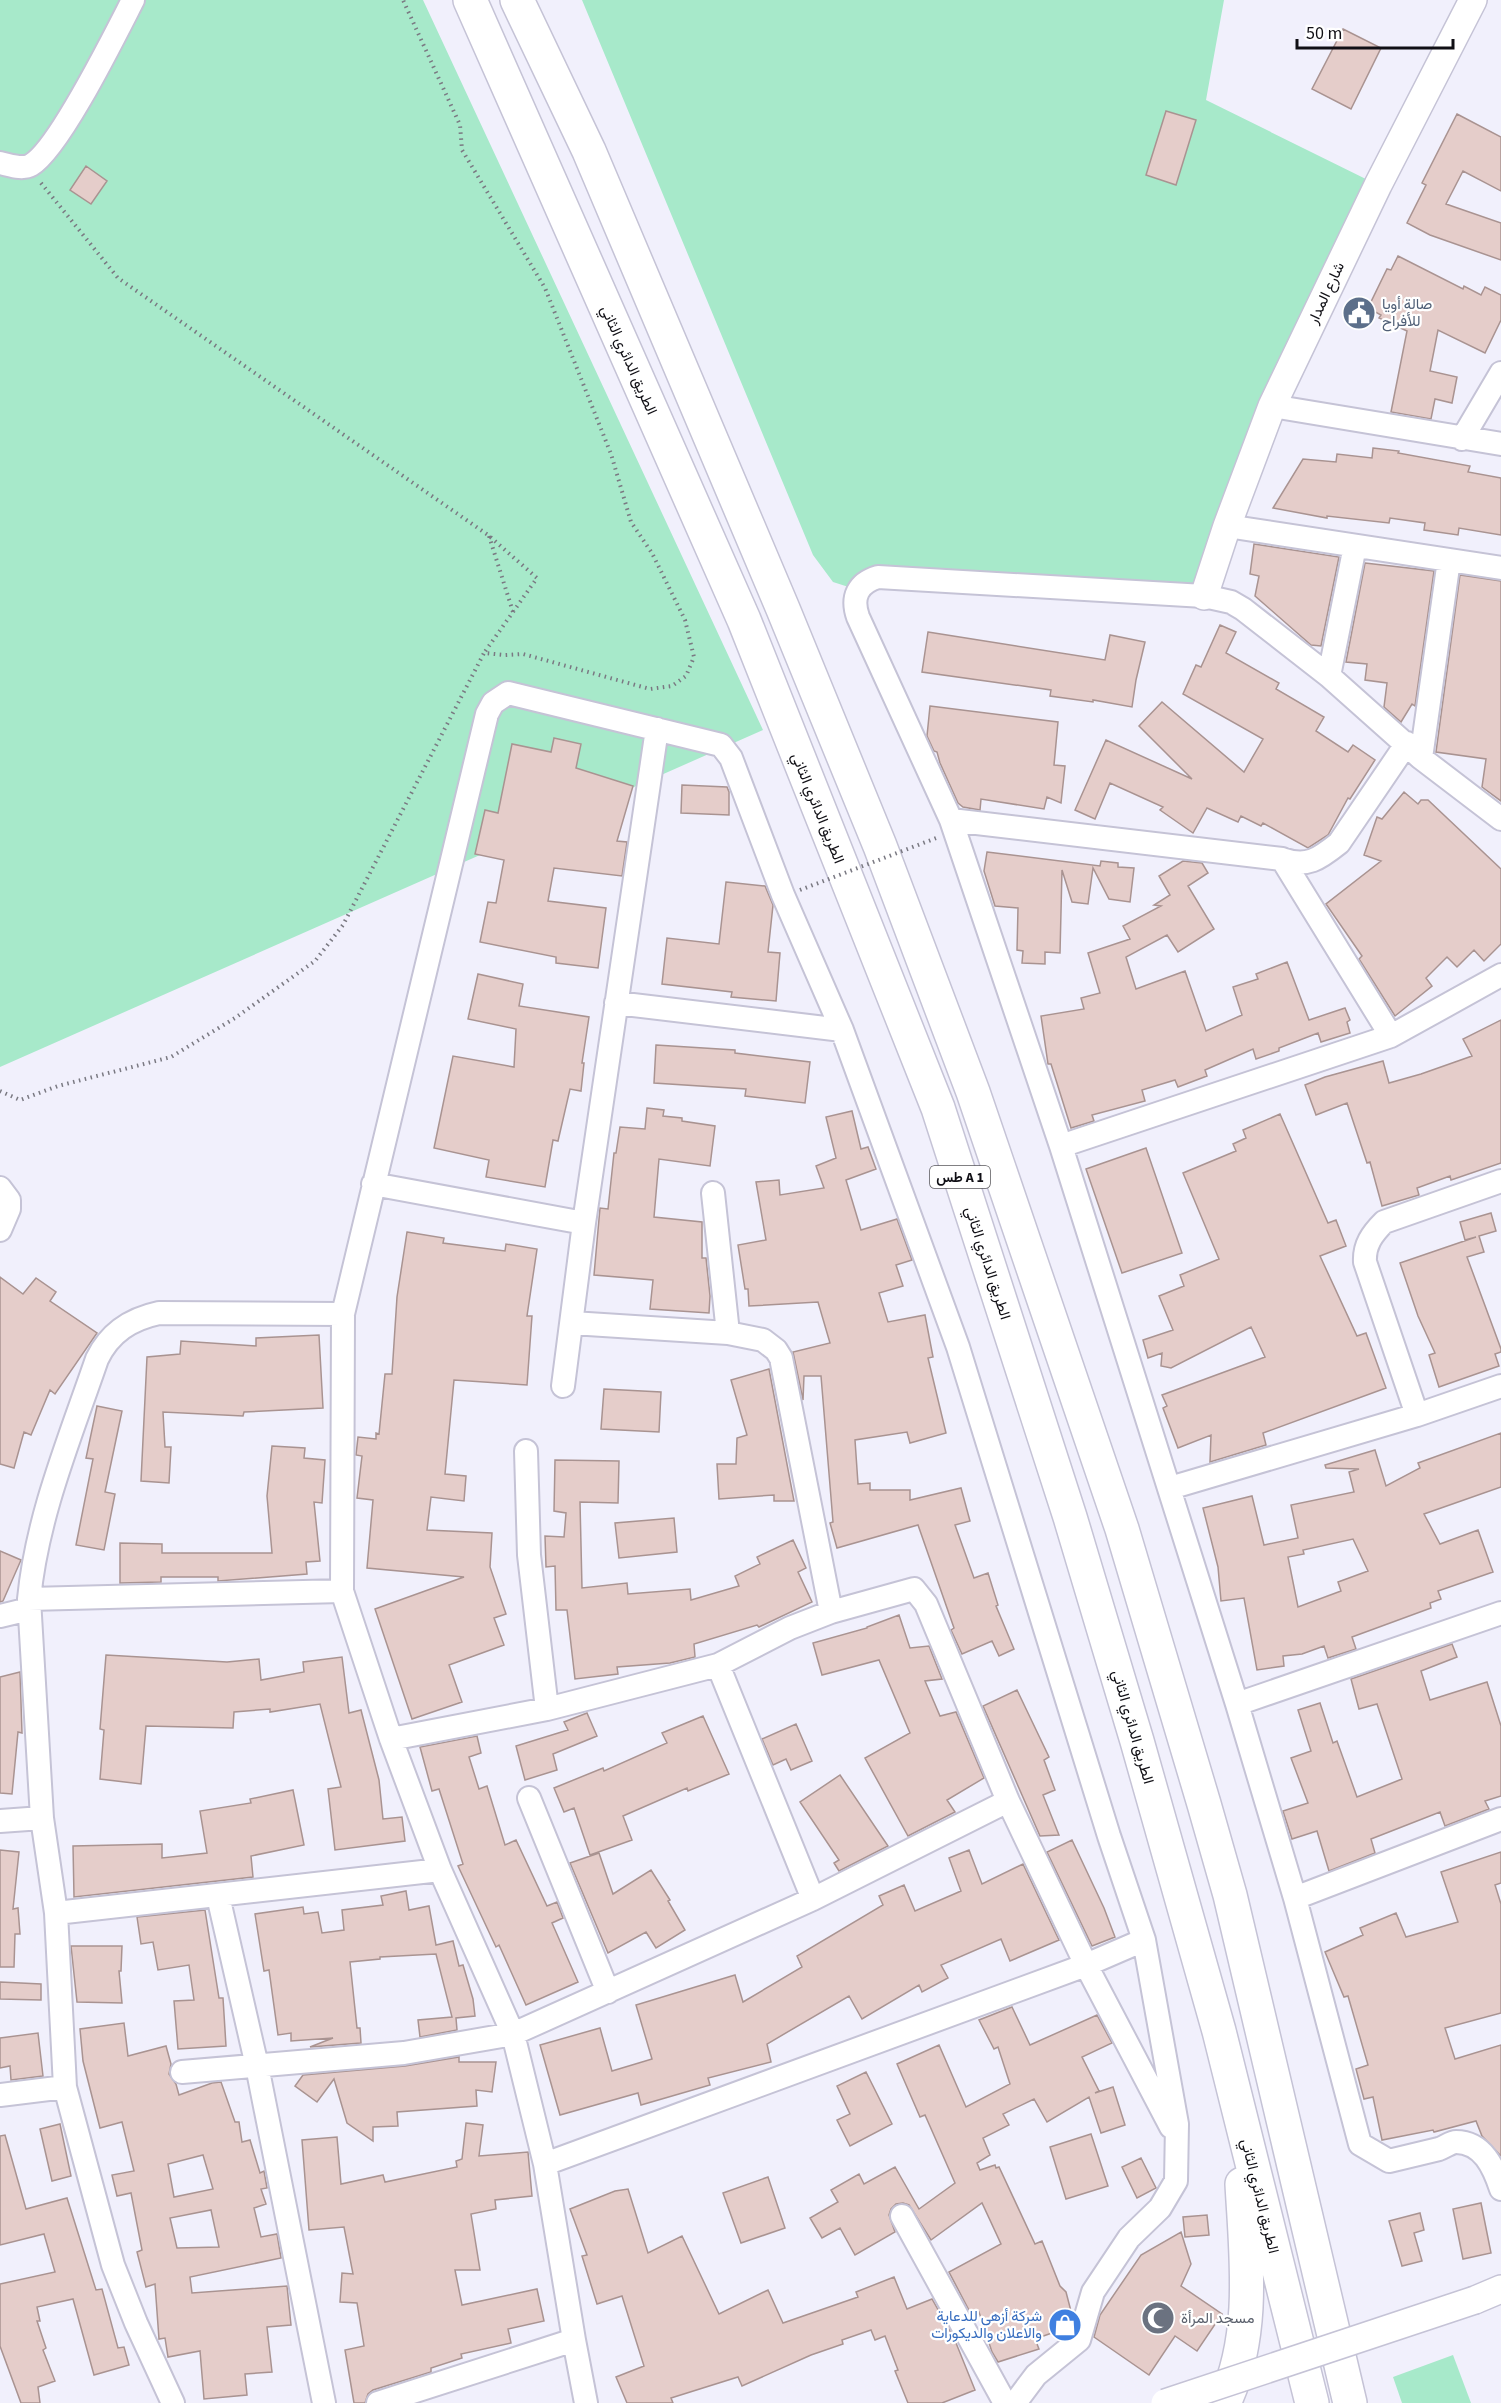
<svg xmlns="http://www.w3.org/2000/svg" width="1501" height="2403" font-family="'Source Sans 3',Vazirmatn,sans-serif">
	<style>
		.green { fill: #a7e9ca }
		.building { fill: #e5cdca; stroke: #a99391; stroke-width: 1.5; fill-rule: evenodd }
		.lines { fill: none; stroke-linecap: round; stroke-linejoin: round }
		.minor-casing { stroke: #c5c3d6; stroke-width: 26 }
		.tertiary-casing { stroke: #c5c3d6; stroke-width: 30 }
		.trunk-casing { stroke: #c5c3d6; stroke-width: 36 }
		.path { stroke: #7a7982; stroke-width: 4; stroke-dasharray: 1.5 4.5; stroke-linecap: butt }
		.minor { stroke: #fff; stroke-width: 22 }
		.tertiary { stroke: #fff; stroke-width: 27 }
		.trunk { stroke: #fff; stroke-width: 33 }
		.tertiary-bridge-casing { stroke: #c5c3d6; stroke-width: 30; stroke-linecap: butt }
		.path-bridge { stroke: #7a7982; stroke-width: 4; stroke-dasharray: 1.5 4.5; stroke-linecap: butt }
		.tertiary-bridge { stroke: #fff; stroke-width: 27 }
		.labels { text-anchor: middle; stroke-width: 4.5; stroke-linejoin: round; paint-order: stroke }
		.shield { fill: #fff; stroke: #58575b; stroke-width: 1.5 }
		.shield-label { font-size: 14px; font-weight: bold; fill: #100f15 }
		.street-label { font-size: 15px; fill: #100f15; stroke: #fff }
		.service-label { font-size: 15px; fill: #4e5e75; stroke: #fff; text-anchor: start }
		.shop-label { font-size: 15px; fill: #366cbe; stroke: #fff; text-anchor: end }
		.worship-label { font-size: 15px; fill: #5b616d; stroke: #fff; text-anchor: start }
	</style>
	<rect width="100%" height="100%" fill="#f1f0fc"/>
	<!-- green -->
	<path class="green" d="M0 0H423L763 730 0 1067Z
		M582 0H1224L1206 100 1378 185 1204 596 878 577 858 590 833 582 813 555Z
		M1453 2355 1471 2403H1402L1393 2377Z"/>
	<!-- building -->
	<path class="building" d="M1343 29 1381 48 1351 109 1312 89Z
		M1166 111 1196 120 1176 185 1146 175Z
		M1457 114 1501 137V191L1463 171 1446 204 1501 223V260L1430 235 1407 223 1426 185 1422 183Z
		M86 166 107 181 91 204 70 190Z
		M1398 256 1463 289 1464 286 1481 295 1485 287 1501 295V320L1485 353 1438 330 1430 371 1457 377 1452 403 1435 399 1431 419 1391 412 1407 331 1379 318 1381 315 1368 308 1387 269 1391 270Z
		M1373 448 1399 451 1398 453 1470 466 1468 472 1501 478V535L1459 528 1458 535 1424 530 1425 523 1390 518 1389 523 1327 516V518L1273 508 1303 459 1336 462 1337 454 1372 458Z
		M1254 544 1339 557 1321 646 1311 645 1255 596 1259 576 1250 574Z
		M1365 563 1434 571 1415 706 1412 704 1401 722 1384 707 1387 683 1365 680 1367 664 1346 662Z
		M1460 575 1501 581V801L1482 787 1486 759 1436 752Z
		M1220 625 1236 632 1226 653 1279 683 1276 689 1324 717 1316 731 1348 752 1353 745 1375 760 1350 799 1348 798 1328 835 1308 848 1263 823 1261 826 1241 816 1238 822 1207 808 1193 833 1160 810 1163 807 1110 783 1095 819 1075 810 1106 740 1192 779 1139 726 1162 702 1244 772 1263 739 1183 694 1196 665 1201 667Z
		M928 632 1105 660 1110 635 1145 642 1136 680 1132 707 1093 700V702L1050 696 1051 690 922 672Z
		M930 706 1058 722 1054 765 1065 766 1061 803 1047 797 1044 809 981 799 980 810 963 807 958 803 940 763 937 752 934 751 927 736Z
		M554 738 581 744 576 768 633 786 617 841 627 842 622 876 554 868 548 901 606 908 598 968 556 963V957L480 942 488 902 496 903 504 860 475 854 485 810 498 813 512 744 551 752Z
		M682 785 727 787 729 792V815L681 813Z
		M1404 792 1418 804 1421 800H1428L1501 869V944L1484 961 1474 950 1457 967 1447 957 1426 978 1432 986 1395 1016 1359 959 1362 956 1326 904 1381 861 1364 855 1377 817 1382 819Z
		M987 852 1100 866 1101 861 1118 863V867L1134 868 1130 902 1109 899 1093 868 1088 904 1072 902 1062 870 1060 953 1045 952V964L1022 963 1023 951 1017 950 1018 908 995 906 984 871Z
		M1183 861 1202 863 1208 873 1188 886 1214 929 1178 952 1167 935 1126 957 1136 989 1185 971 1206 1031 1242 1015 1233 987 1258 979 1256 974 1287 962 1309 1020 1345 1008 1350 1020 1347 1022 1350 1033 1321 1042 1318 1033 1279 1048V1051L1256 1059 1253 1049 1205 1070 1207 1076 1178 1087 1175 1080 1142 1090 1145 1101 1092 1115 1094 1121 1071 1128 1051 1064H1048L1041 1016 1084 1009 1081 998 1100 993 1088 953 1130 939 1123 926 1161 906 1154 905 1170 895 1159 876Z
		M726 882 765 886 773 905 768 952 780 953 776 1001 731 997 732 992 662 984 667 938 719 944Z
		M478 974 523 984 519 1006 589 1017 582 1063H584L581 1091 570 1089 558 1141 553 1140 545 1187 486 1177 489 1160 434 1148 453 1056 514 1067 516 1029 468 1019Z
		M1501 1020V1163L1451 1180 1450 1176 1417 1188 1419 1195 1382 1206 1370 1162 1367 1163 1347 1103 1316 1115 1305 1085 1325 1077 1383 1061 1389 1083 1421 1074 1472 1056 1463 1039Z
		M656 1045 735 1050V1053L810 1062 805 1103 745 1096 746 1089 654 1083Z
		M647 1108 664 1110 663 1116 682 1118V1121L715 1126 710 1166 659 1159 654 1217 702 1222V1258H706L710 1296 709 1313 650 1309 653 1280 594 1275 600 1208 608 1209 614 1153H616L620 1127 645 1129Z
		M852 1111 861 1149 868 1147 876 1169 846 1180 861 1230 897 1219 912 1260 896 1265 903 1286 879 1293 888 1322 925 1315 933 1357 928 1358 946 1433 910 1443 907 1432 855 1440 858 1484 870 1483V1490H910V1500L961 1488 970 1521 955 1525 974 1578 988 1573 998 1605 996 1606 1014 1649 999 1656 992 1641 962 1654 951 1630 954 1628 918 1525 837 1548 830 1523 833 1522 821 1376H804L803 1400 793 1352 830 1343 818 1302 749 1306 748 1289H745L738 1245 766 1240 756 1182 779 1180 780 1195 824 1188 816 1166 836 1158 826 1117Z
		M1280 1114 1328 1223 1336 1220 1346 1246 1320 1256 1357 1336 1366 1333 1386 1388 1263 1433 1266 1445 1210 1462 1211 1435 1178 1448 1163 1408 1167 1406 1162 1395 1265 1357 1251 1327 1171 1368 1161 1366 1162 1353 1148 1358 1143 1340 1173 1330 1159 1296 1184 1286 1180 1275 1219 1259 1183 1173 1236 1151 1233 1144 1246 1138 1243 1130Z
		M1146 1148 1182 1253 1122 1273 1086 1169Z
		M1491 1213 1496 1231 1479 1236 1484 1252 1467 1257 1501 1349V1352L1495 1354 1499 1366 1439 1387 1429 1355 1435 1353 1418 1316 1400 1263 1476 1237 1465 1240 1460 1222Z
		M407 1232 444 1238 443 1243 505 1251 506 1244 537 1249 527 1316H532L527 1385 454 1380 445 1474 466 1476 464 1501 431 1497 427 1530 492 1533 490 1567 506 1614 494 1618 504 1645 449 1665 462 1702 412 1719 375 1609 464 1577 367 1568 373 1500 357 1498 362 1456 356 1455 358 1437 376 1439V1433L379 1434 385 1374H392L397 1297Z
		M0 1277 23 1294 36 1278 56 1292 50 1301 97 1333 55 1394 50 1390 31 1435 24 1432 14 1468 0 1464Z
		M319 1335 323 1408 244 1412 243 1416 163 1412 165 1447H171L169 1483 141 1481 147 1357 180 1354 181 1341 256 1346V1338Z
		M769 1369 794 1501H774V1495L719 1499 717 1464H736L737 1438 747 1435 731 1380Z
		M604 1389 661 1392 659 1432 601 1429Z
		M97 1406 122 1411 105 1492 115 1494 104 1550 76 1545 93 1459 86 1458Z
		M1501 1433V1487L1424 1514 1440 1544 1478 1530 1493 1572 1438 1591 1441 1599 1430 1603 1431 1608 1352 1637 1356 1649 1328 1658 1324 1646 1302 1654 1283 1656 1284 1666 1257 1670 1244 1598 1221 1601 1218 1567 1203 1508 1252 1496 1264 1545 1298 1538 1291 1505 1354 1492 1349 1472 1359 1469 1326 1468 1325 1465 1375 1450 1386 1486 1420 1468 1418 1463ZM1353 1539 1368 1571 1338 1582 1341 1591 1298 1607 1288 1557 1304 1554 1303 1550Z
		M272 1446 305 1448 304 1458 325 1460 322 1503 314 1502 320 1561 306 1562 307 1574 218 1581V1577H161V1582L120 1583V1543L162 1544V1553H272L267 1496Z
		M555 1460 619 1461 618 1503 580 1502 582 1588 627 1583 628 1594 690 1589 691 1600 739 1586 735 1576 760 1564 757 1557 793 1540 806 1568 798 1572 812 1602 759 1627 757 1625 694 1644 695 1657 670 1663 617 1667 618 1674 575 1679 567 1610H556L555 1566 546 1567 545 1536 564 1537 566 1513 554 1511Z
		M674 1518 677 1552 619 1558 615 1523Z
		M0 1551 21 1560 3 1601 0 1602Z
		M899 1615 910 1648 929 1646 942 1679 925 1681 940 1716 956 1712 984 1778 947 1800 955 1812 908 1836 865 1758 910 1733 879 1660 822 1675 813 1643 867 1628V1627Z
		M1452 1644 1457 1657 1421 1671 1430 1700 1487 1682 1501 1726V1796L1485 1801 1489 1809 1445 1826 1440 1812 1371 1839 1375 1853 1329 1871 1317 1831 1292 1839 1283 1811 1308 1803 1291 1758 1311 1751 1298 1710 1320 1703 1333 1743 1337 1741 1357 1797 1402 1779 1377 1704 1359 1709 1351 1679Z
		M106 1655 227 1662 259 1659 261 1680 304 1672 303 1662 342 1657 349 1713 361 1710 379 1780 383 1819 402 1817 405 1841 335 1850 328 1789 341 1787 320 1704 270 1712V1709L234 1712 233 1728 146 1726 141 1784 100 1779 104 1730 100 1729Z
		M20 1672 22 1733 18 1732 12 1794 0 1793V1677Z
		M1017 1690 1049 1757 1044 1760 1055 1790 1043 1795 1059 1835 1040 1836 983 1706Z
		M587 1713 597 1736 553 1754 557 1770 525 1780 516 1746 568 1730 564 1722Z
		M703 1716 729 1774 688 1791 687 1788 623 1816 632 1840 590 1855 574 1808 564 1812 554 1788 603 1768 604 1771 667 1743 662 1733Z
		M796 1724 812 1761 791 1770 786 1759 773 1765 762 1739Z
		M477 1736 481 1753 469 1757 479 1789 487 1786 505 1845 516 1840 547 1906 557 1902 563 1918 552 1923 578 1982 526 2005 499 1945 496 1947 458 1866 463 1864 439 1789 432 1791 420 1747Z
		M840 1775 888 1846 839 1871 834 1863 839 1860 800 1802Z
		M293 1790 304 1845 251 1856 253 1877 74 1897 73 1846 162 1844V1858L207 1853 200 1811 251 1803 250 1799Z
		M1072 1840 1104 1908 1115 1937 1092 1946 1047 1852Z
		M0 1850 19 1852 13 1909 18 1908 20 1934H15L14 1967H0Z
		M969 1850 982 1884 1023 1864 1059 1940 1010 1961 1001 1939 941 1965 948 1978 922 1992 919 1985 862 2019 849 1996 767 2044 771 2062 708 2078 710 2085 641 2105 638 2093 560 2115 540 2045 600 2028 612 2071 652 2059 636 2005 735 1975 743 2002 802 1967 797 1956 883 1905 879 1896 904 1885 915 1911 961 1891 949 1858Z
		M1501 1852V1883L1495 1885 1501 1904V2013L1445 2028 1455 2059 1501 2045V2156L1482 2136 1476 2121 1434 2132 1433 2130 1382 2140 1373 2097 1364 2099 1356 2069 1368 2065 1348 1996 1344 1997 1325 1952 1363 1935 1360 1928 1396 1913 1406 1937 1458 1922 1441 1872Z
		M599 1853 613 1894 651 1870 670 1900 668 1901 685 1930 656 1948 646 1932 608 1953 570 1863Z
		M406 1891 409 1910 429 1906 436 1945 453 1941 459 1966 463 1965 473 1999 475 2016 456 2018 457 2030 420 2037 418 2020 452 2017 436 1954 380 1957V1959L350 1962 357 2028H360L361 2043 310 2047 333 2038 291 2041V2033L278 2035 269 1970 264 1971 255 1914 303 1907 304 1914 318 1912 322 1933 344 1930 342 1910 383 1905 381 1896Z
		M205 1910 219 1998H223L226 2046 178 2049 174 2001 194 2000 189 1965 158 1970 153 1942 141 1944 137 1917Z
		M71 1946H122L121 1971H119L122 2003 77 2002Z
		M0 1982 41 1984V2000L0 1999Z
		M1012 2007 1030 2045 1097 2015 1112 2043 1082 2057 1099 2091 1095 2093 1113 2087 1125 2125 1101 2133 1089 2097 1047 2122 1034 2099 1003 2114 1009 2125 983 2138 990 2155 977 2163 980 2170 995 2165 996 2168 999 2167 1035 2244 1042 2241 1060 2286 1066 2292 1072 2315 1069 2327 1035 2339 1039 2349 998 2362 992 2352 979 2312 972 2316 949 2272 1001 2244 982 2203 931 2240 909 2205 903 2203 896 2204 891 2209 889 2215 895 2232 855 2255 840 2228 822 2238 810 2218 838 2202 831 2190 859 2174 864 2184 895 2167 919 2209 955 2183 925 2115 920 2117 897 2064 939 2045 966 2107 1010 2084 998 2047 994 2049 979 2020Z
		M124 2023 128 2056 166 2046 171 2064 169 2074 176 2084 179 2095 212 2083 221 2082 235 2122H239L242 2142 250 2140 260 2173 264 2171 267 2188 261 2189 266 2204 254 2208 261 2237 277 2234 281 2258 190 2277 192 2293 287 2286 291 2325 267 2327 272 2372 245 2374 247 2395 204 2399 200 2351 168 2357 165 2338 159 2339 155 2284 146 2287 137 2252 142 2250 131 2193 117 2196 112 2175 134 2171 122 2122 100 2128 83 2061 80 2029ZM203 2155 213 2189 174 2197 168 2164ZM211 2210 219 2247 177 2248 170 2218Z
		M38 2033 43 2076 11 2080 10 2066 0 2068V2038Z
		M459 2057V2062H496L492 2092 476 2090 477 2106 397 2112 398 2126 373 2127V2141L347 2123 334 2079 317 2102 295 2086 303 2075 405 2066Z
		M866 2072 892 2124 850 2146 837 2120 850 2114 837 2086Z
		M466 2123 483 2125 479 2156 528 2152 532 2196 495 2200 496 2209 471 2214 480 2270H455L462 2305 537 2289 544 2321 508 2329 511 2343 461 2354 462 2358 431 2368V2372L373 2390 368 2394 365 2403H354L345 2350 364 2346 357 2303 340 2302 342 2273 353 2274 344 2227 309 2230 302 2140 337 2137 341 2184 383 2175 385 2182 457 2167 456 2161 462 2159Z
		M60 2124 71 2176 52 2181 40 2129Z
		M1091 2134 1108 2186 1066 2199 1050 2147Z
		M5 2135 26 2209 67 2198 96 2290 102 2289 118 2348 124 2347 129 2365 94 2375 73 2299 37 2307 40 2321H37L46 2348 43 2350 55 2381 38 2387 40 2403H21L0 2346V2284L55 2272 44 2234 0 2245V2136Z
		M1141 2158 1156 2188 1137 2198 1122 2167Z
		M768 2177 785 2228 741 2243 723 2193Z
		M628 2189 648 2253 682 2236 719 2314 768 2290 783 2323 858 2297 856 2292 894 2277 907 2309 932 2299 954 2338 975 2390 942 2403H908L895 2371 898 2370 885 2336 875 2340 871 2330 842 2340 843 2344 811 2355 742 2386 738 2377 671 2398 673 2403H627L616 2377 644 2366 622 2296 597 2304 582 2256 587 2255 570 2209 615 2191Z
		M1481 2203 1491 2253 1463 2259 1453 2209Z
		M1420 2213 1424 2230 1414 2233 1422 2261 1402 2266 1389 2221Z
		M1207 2215 1209 2235 1185 2237 1183 2217Z
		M1181 2232 1191 2264 1181 2286 1222 2314 1197 2351 1175 2336 1149 2375 1094 2337 1100 2315 1141 2255Z"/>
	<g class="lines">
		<defs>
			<path id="minor" d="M0 163C10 165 22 170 31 165 59 149 116 33 133 0
				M1272 406 1501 444
				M1462 439 1501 373
				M1227 526 1501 568
				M1329 676 1355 546
				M1421 758 1449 560
				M1501 819 1421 758 1329 676 1243 609 1231 602 1204 596 878 577C858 583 851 597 858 617L951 820 1061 1146 1237 1704 1295 1898 1360 2144 1389 2161C1406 2157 1422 2153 1439 2149 1445 2147 1451 2142 1456 2142 1483 2142 1494 2168 1501 2189
				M951 820 1282 859C1307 868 1319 859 1339 843L1407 743
				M1282 859 1391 1036
				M616 1003 842 1030
				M1061 1146 1391 1036 1501 975
				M373 1184 584 1223
				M0 1188 9 1200V1209L0 1230
				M713 1193 728 1333
				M572 1323 728 1333 763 1340 776 1350 781 1358 831 1612
				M563 1386 584 1223 657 729
				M1417 1415 1365 1262C1364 1245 1372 1234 1384 1222L1501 1181
				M526 1451 529 1555 547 1709
				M1170 1488 1417 1415 1501 1386
				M29 1599 342 1591
				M0 1616 29 1609
				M718 1665 813 1899
				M1237 1704 1501 1613
				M391 1739 547 1709 718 1665 790 1628 831 1612 914 1589 926 1604 1008 1801 1086 1965 1171 2127
				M529 1798 608 1992
				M0 1821 42 1818
				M218 1896 257 2066 324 2403
				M1295 1898 1501 1819
				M56 1913 440 1870
				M182 2072 404 2053 513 2034 813 1899 1008 1801
				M0 2095 65 2087
				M545 2164 1086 1965 1144 1940
				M902 2216 1005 2403
				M574 2340 586 2403
				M173 2403 136 2323 113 2265 65 2087 56 1913 42 1818 29 1599C37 1516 70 1438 97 1359 110 1332 131 1319 159 1313L343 1314
				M378 2403 574 2340 545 2164 513 2034 440 1870 391 1739 342 1591 343 1314 487 714 493 703 508 693 721 745 731 758 783 895 842 1030 958 1347 1109 1836 1144 1940 1177 2124 1176 2181 1160 2208 1129 2238 1093 2292 1079 2340 1036 2375 1015 2403"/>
			<path id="tertiary" d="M1204 596 1227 526 1272 406 1378 185 1473 0
				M1475 2300 1501 2289"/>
			<path id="trunk" d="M470 0 744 620 938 1108 1070 1517 1137 1741 1219 2031 1312 2403
				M517 0 589 151 783 609 880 846 973 1092 1122 1529 1204 1804 1230 1895 1350 2403
				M1224 2403C1256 2335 1246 2256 1242 2184"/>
		</defs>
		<!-- minor casing -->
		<use href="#minor" class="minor-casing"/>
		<!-- tertiary casing -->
		<use href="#tertiary" class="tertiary-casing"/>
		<!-- trunk casing -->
		<use href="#trunk" class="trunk-casing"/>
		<!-- path -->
		<path class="path" d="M41 183 118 278 488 535 537 578 484 653
			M489 536 513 612
			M0 1091 20 1100 58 1086 171 1057 235 1018 315 961 343 925 484 653 505 655 523 654 650 689 672 686 686 676 694 657 685 620 652 553 631 522 611 454 545 288 462 150 460 125 403 0"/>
		<!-- minor -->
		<use href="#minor" class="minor"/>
		<!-- tertiary -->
		<use href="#tertiary" class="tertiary"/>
		<!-- trunk -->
		<use href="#trunk" class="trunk"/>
		<defs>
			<path id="tertiary-bridge" d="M1165 2403 1475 2300"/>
		</defs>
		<!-- tertiary-bridge casing -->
		<use href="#tertiary-bridge" class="tertiary-bridge-casing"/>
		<!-- path-bridge -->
		<path class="path-bridge" d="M800 890 939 837"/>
		<!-- tertiary-bridge -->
		<use href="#tertiary-bridge" class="tertiary-bridge"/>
	</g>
	<!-- icons -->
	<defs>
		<symbol id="civic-disc" viewBox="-11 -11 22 22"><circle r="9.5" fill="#5c6f8a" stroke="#fff"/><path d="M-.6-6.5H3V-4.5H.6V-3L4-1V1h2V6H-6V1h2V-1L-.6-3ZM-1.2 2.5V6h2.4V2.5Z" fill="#fff"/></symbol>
		<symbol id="mosque-disc" viewBox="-11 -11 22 22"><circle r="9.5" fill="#6b7280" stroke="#fff"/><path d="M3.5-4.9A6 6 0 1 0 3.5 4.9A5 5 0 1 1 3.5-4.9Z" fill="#fff"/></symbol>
		<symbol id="shop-disc" viewBox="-11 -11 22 22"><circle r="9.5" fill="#3f7fe0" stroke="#fff"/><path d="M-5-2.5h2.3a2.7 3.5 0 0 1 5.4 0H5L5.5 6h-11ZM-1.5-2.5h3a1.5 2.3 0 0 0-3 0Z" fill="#fff"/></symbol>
	</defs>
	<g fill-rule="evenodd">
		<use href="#civic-disc" x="1340" y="294" width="38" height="38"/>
		<use href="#mosque-disc" x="1139" y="2299" width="38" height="38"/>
		<use href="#shop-disc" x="1046" y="2306" width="38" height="38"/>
	</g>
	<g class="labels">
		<!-- shield labels -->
		<rect class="shield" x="930" y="1166" width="60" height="22" rx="4.5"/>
		<g class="shield-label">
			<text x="960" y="1182">طس A 1</text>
		</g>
		<!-- street labels -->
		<g class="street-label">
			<text transform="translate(1326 293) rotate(-65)" y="5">شارع المدار</text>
			<text transform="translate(629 360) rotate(66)" y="5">الطريق الدائري الثاني</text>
			<text transform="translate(818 808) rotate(68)" y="5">الطريق الدائري الثاني</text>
			<text transform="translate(988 1263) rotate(72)" y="5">الطريق الدائري الثاني</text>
			<text transform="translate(1133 1727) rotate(74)" y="5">الطريق الدائري الثاني</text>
			<text transform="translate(1260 2196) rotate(76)" y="5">الطريق الدائري الثاني</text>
		</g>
		<!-- service labels -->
		<g class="service-label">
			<text x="1382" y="309">صالة أويا<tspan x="1382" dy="17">للأفراح</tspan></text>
		</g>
		<!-- shop labels -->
		<g class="shop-label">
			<text x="1042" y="2321">شركة أزهى للدعاية<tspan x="1042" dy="17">والاعلان والديكورات</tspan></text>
		</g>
		<!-- worship labels -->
		<g class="worship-label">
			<text x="1181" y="2323">مسجد المرأة</text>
		</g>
	</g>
	<!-- scale -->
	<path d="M1297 39v9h156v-9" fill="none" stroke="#100f15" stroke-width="3"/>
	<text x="1306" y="39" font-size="18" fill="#100f15" stroke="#ffffff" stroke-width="4.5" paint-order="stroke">50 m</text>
</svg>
